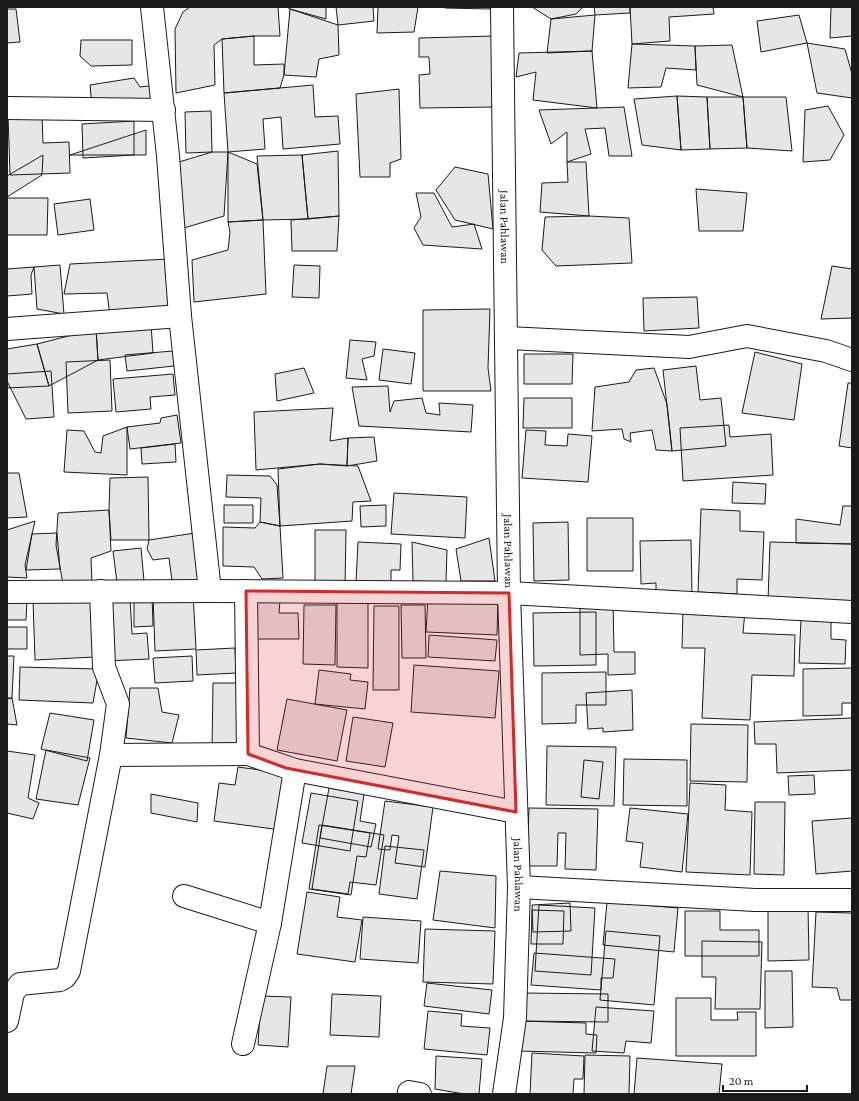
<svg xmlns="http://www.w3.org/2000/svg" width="859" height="1101" font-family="'Crimson Pro',serif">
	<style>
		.building { fill: #e6e6e6; stroke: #1a1a1a }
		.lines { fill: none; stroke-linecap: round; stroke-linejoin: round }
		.minor-casing { stroke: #1a1a1a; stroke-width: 24 }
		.minor { stroke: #fff; stroke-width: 22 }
		.marked { fill: #d62828; fill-opacity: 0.2; stroke: #d62828; stroke-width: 3; stroke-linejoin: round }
		.labels { text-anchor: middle; stroke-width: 3; stroke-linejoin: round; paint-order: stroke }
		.street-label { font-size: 12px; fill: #1a1a1a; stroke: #fff }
	</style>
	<rect width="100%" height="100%" fill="#fff"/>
	<!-- building -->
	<path class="building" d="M190 7H278L280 36H254L222 39 214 45 215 85 176 93 175 29 183 12Z
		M287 7H326V19L290 9Z
		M336 7H373L374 21 338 25Z
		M378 7H418L414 32 377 33Z
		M445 7H490V9L445 8Z
		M532 7H583L576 14 551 19Z
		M594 7H630V13L595 15Z
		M630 7H713L714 14 669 17 670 41 632 44Z
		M831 7H852V36L830 38Z
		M7 9H16L20 42 7 43Z
		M290 9 338 25 339 55 319 59 316 77 284 75Z
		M595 15 592 51 547 53 551 19Z
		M799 15 807 43 761 52 757 21Z
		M254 36V65L284 64V75L280 88 224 93 222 39Z
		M494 36 495 107 420 108 419 75 430 74 429 57H419V38Z
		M81 40H132V65L91 66 80 56Z
		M807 43 845 49 852 74V98L817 93Z
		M632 44 695 46 696 70 666 68 661 87 628 88Z
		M732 45 743 97 697 85 695 46Z
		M592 51 597 108 533 100 536 72 516 77 519 53Z
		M134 78 140 87 156 85 158 101 92 106 90 85Z
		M313 85 315 117 338 116 340 144 283 149 281 117 263 119 265 149 228 152 224 93Z
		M399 89 401 159 390 163V177H360L356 94Z
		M677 96 707 97 710 149 681 150Z
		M677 96 681 150 642 145 634 99Z
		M707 97H743L747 148 710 149Z
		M743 97H786L792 151 747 148Z
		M828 106 844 135 830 160 803 162 805 110Z
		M624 107 632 156H609L605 128 585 129 591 154 567 162V132L551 144 539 110Z
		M211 111 212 152 186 153 185 112Z
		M42 114 43 143 69 142 70 173 10 175 8 115Z
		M134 121V155L83 158 82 124Z
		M146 130V155H70Z
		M338 151 339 216 308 219 302 155Z
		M212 152H228L224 216 184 228 179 162Z
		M228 152 257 164 263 220 228 222Z
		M43 155 42 175 7 197V176Z
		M302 155 308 219 263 220 257 156Z
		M567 162H586L589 216 540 212 542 183 568 182Z
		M455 167 488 174 493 229 455 220 436 190Z
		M696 189 747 193 743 231H699Z
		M416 193H434L452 227 474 224 482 249 423 245 414 228 421 217Z
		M7 198H48L47 235H7Z
		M90 199 94 230 58 235 54 204Z
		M339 216 337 251H292L291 220Z
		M589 216 629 218 632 263 556 266 542 250 545 217Z
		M263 220 266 294 194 302 192 260 228 250 230 232 228 222Z
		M169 259 171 309 110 316 107 293 64 294 70 264Z
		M60 265 64 314 37 309 34 267Z
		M294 265 320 266 319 298 292 297Z
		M832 266 852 269V318L821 319Z
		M34 267 31 275 32 294 7 296V269Z
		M697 297 699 328 644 331 643 298Z
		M490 309 488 368 491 391H423V310Z
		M151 324 153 353 98 360 96 329Z
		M96 329 98 360 49 386 37 344Z
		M350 340 376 342 374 356 362 359 367 380 346 378Z
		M37 344 49 386 7 388V349Z
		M383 349 415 353 411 384 379 380Z
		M173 351 174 366 127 371 125 355Z
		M755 352 802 364 794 420 742 413Z
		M524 354H573L572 384H524Z
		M110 360 112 411 68 413 66 362Z
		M696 366 700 400 721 398 726 446 672 451 663 370Z
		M304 368 314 393 277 401 275 374Z
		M654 368 667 404 672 451 656 450 652 430 630 433 631 442 624 439 622 429 592 431 595 387 629 382 636 370Z
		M51 371 54 417 26 419 7 381V374Z
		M173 374 175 395 150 397 151 409 116 412 113 379Z
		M848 383H852V448L839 446Z
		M388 386 390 412 394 401 422 398 426 413 440 415 439 403 473 405 471 432 359 426 352 387Z
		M524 398H572V428H523Z
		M333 408 330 441 348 438 347 466 320 464 256 470 254 412Z
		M177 415 181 443 130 449 127 427 160 423 161 418Z
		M729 425 730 437 771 434 773 475 683 481 680 428Z
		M127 427V475L64 472 67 430 84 431 95 452 101 453 103 436Z
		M526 430 546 431 545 445 567 446 568 434 592 436 588 482 522 478Z
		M374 437 377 461 347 466 348 438Z
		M175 444 176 462 142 464 141 448Z
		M320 464 358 466 371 501 353 502 352 521 280 526 278 469Z
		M7 473H19L27 517 7 518Z
		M227 475 270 476 277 485 280 526 260 522 261 498 226 497Z
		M148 477 149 540H111L109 510 110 478Z
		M733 482 766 484 765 504 732 503Z
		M394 493 467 497 465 538 391 534Z
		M224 505H253V523H224Z
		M386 505V526L361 527 360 506Z
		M843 506H852V544L796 543V519L840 525Z
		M701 509 740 511V531L764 532 762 580 737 579V594L698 592Z
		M109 510 111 551 91 558 92 584H63L56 545 58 513Z
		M587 518H633V571H587Z
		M35 521 25 565 27 578 7 577V530Z
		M260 522 280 526 283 578 262 579 254 567 223 566V527L255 528Z
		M568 522 569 580 534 581 533 523Z
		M315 530H346L345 587 315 586Z
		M57 533 60 569 26 570 32 534Z
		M195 533 202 584 173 588 169 558 153 560 147 549 149 540Z
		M489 538 495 581H461L456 549Z
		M691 540 692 594 656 595V583L641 584 640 541Z
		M358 542 401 544 400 570H391V583L356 582Z
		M412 542 447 550 446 582 413 581Z
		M770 542 852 544V604L768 601Z
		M141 548 144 581 117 583 113 551Z
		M193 593 196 649 155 651 153 596Z
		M134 594H152L153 626 134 627Z
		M130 597 132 634 147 633 149 659 106 661 103 599Z
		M428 597 498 599 497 635 426 632Z
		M94 598 95 657 35 660 33 600Z
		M7 600H27L26 620H7Z
		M252 600H280L279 613H298L299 639H252Z
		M580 600H613L614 652H635V674L608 675V654L580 655Z
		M337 602H368V668L337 667Z
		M304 605H336L335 665 303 664Z
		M401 605H425L426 658H402Z
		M374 606H399V690H373Z
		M683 609 745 611 743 633 795 635 794 676 752 675 750 720 702 718 705 648H682Z
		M596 612V665L534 666 533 613Z
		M801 619 831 620V639L846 640 845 664 799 663Z
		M7 627H27V649H7Z
		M429 635 497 640 495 661 428 657Z
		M235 648 236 673 197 675 196 650Z
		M7 656H14L12 698H7Z
		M192 656 193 681 155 683 153 658Z
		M414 665 499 671 495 718 411 712Z
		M20 667 99 669 93 703 19 700Z
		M852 668V703H842V715L803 716V669Z
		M319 670 351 674 350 680 368 682 365 709 315 704Z
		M606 672V705H576V723L542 724V673Z
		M213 683H243V752H212Z
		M130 688H158L162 712 179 715 172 743 126 738Z
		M632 690 633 730 603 732V728L588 729 586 693Z
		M12 698 17 725 7 724V699Z
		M287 699 347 710 337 761 277 750Z
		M50 713 94 720 87 761 41 749Z
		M353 717 393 723 385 767 346 761Z
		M852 718V770L777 773 776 744H755L754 722Z
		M691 724 748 725 747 782 690 781Z
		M547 746 616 747 614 806 546 805Z
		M46 750 90 758 78 805 36 799Z
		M7 751 35 755 28 798 39 803 33 819 7 813Z
		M624 759 687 760V806L623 805Z
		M584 760 603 762 599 799 581 797Z
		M238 767 289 774 281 830 214 821 219 783 235 785Z
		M814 775 815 794 789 795 788 776Z
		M690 783 726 785 725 810 752 812 750 875 686 872Z
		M329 788 364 794 360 821 376 824 371 847 320 838Z
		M311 793 358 801 350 851 302 843Z
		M151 794 198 803 197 822 151 813Z
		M385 801 433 807 425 867 395 863 399 836 392 835 390 850 378 849Z
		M755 802H785L784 875 754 874Z
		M529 808 598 809 596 870 565 869 566 833H558L557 866H527Z
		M630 808 688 814 682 872 640 867 643 843 626 841Z
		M852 818V871L816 874 812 821Z
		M319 825 370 833 366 857 357 856 351 895 309 889Z
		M322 825 384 835 376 885 350 882 348 894 312 889Z
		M385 846 424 850 417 899 379 894Z
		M440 871 496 876 495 928 433 920Z
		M307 892 340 897 337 917 362 920 355 962 297 954Z
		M607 902 678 908 674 952 603 945Z
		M570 903 571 931 533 932 532 905Z
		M539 905 595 908 591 975 535 971Z
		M808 907 809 960 768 961V908Z
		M532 910 564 911 563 944H531Z
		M685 911H720V930H759V956H685Z
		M816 912 852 913V1000H840L837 988 812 987Z
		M363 917 421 921 418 963 360 959Z
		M425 929 495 931 493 984 423 982Z
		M606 931 660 936 654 1005 600 1000Z
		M702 941 762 942 760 1009H715L716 977H702Z
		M534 953 615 959 613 978H601V990L531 985Z
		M765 971H792L793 1027 765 1028Z
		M427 983 492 990 489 1014 424 1006Z
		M524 993 608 994V1022L523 1021Z
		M332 994 381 996 379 1037 330 1035Z
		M261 996 291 997 288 1047 258 1045Z
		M676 998H711V1020H738L737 1012H756V1056H676Z
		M596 1007 654 1011 651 1043 626 1041 624 1053 592 1051Z
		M428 1011 462 1014 461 1026 490 1028 487 1055 424 1049Z
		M519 1021 586 1023V1034L597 1035 596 1053 518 1051Z
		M532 1053 584 1056 583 1079H574L573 1094H530Z
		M585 1055 630 1056 629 1094H584Z
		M436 1056 482 1059 479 1094H464L435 1089Z
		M637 1058 722 1064 719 1094H634Z
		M327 1066H355L351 1094H323Z"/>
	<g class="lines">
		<defs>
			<g id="minor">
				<path d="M152 7 168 156 180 316 210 591"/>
				<path id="s1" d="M502 7 509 593 519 887 515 1018 504 1094"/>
				<path d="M7 108 164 110"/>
				<path d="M7 329 180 316"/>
				<path d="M506 338 689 347 747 336 826 351 852 360"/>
				<path d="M101 591 104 667 118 704 111 755"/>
				<path d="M7 592 210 591 509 593 852 612"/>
				<path d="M295 770 516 812"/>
				<path d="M519 887 755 900H852"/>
				<path d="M184 896 270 923"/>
				<path d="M7 1021 13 993 20 984 60 980 65 977 69 971 111 755 248 754"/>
				<path d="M243 1044 270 923 295 770 248 754 246 591"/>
				<path d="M409 1092 420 1094"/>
			</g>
		</defs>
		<!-- minor casing -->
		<use href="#minor" class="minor-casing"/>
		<!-- minor -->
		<use href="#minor" class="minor"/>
	</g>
	<!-- marked area -->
	<path class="marked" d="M246 591 509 593 516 812 286 768 248 754Z"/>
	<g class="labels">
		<!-- street labels -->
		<g class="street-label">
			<text dy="4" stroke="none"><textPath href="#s1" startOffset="220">Jalan Pahlawan</textPath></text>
			<text dy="4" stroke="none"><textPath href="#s1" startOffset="544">Jalan Pahlawan</textPath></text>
			<text dy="4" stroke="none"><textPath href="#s1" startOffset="868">Jalan Pahlawan</textPath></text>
		</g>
	</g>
	<!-- border -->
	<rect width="859" height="1101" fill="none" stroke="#1a1a1a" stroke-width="16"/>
	<!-- scale -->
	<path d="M723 1085v6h84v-6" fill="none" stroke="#1a1a1a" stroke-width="2"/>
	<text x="729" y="1085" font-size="12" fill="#1a1a1a" stroke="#ffffff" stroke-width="3" paint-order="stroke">20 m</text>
</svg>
